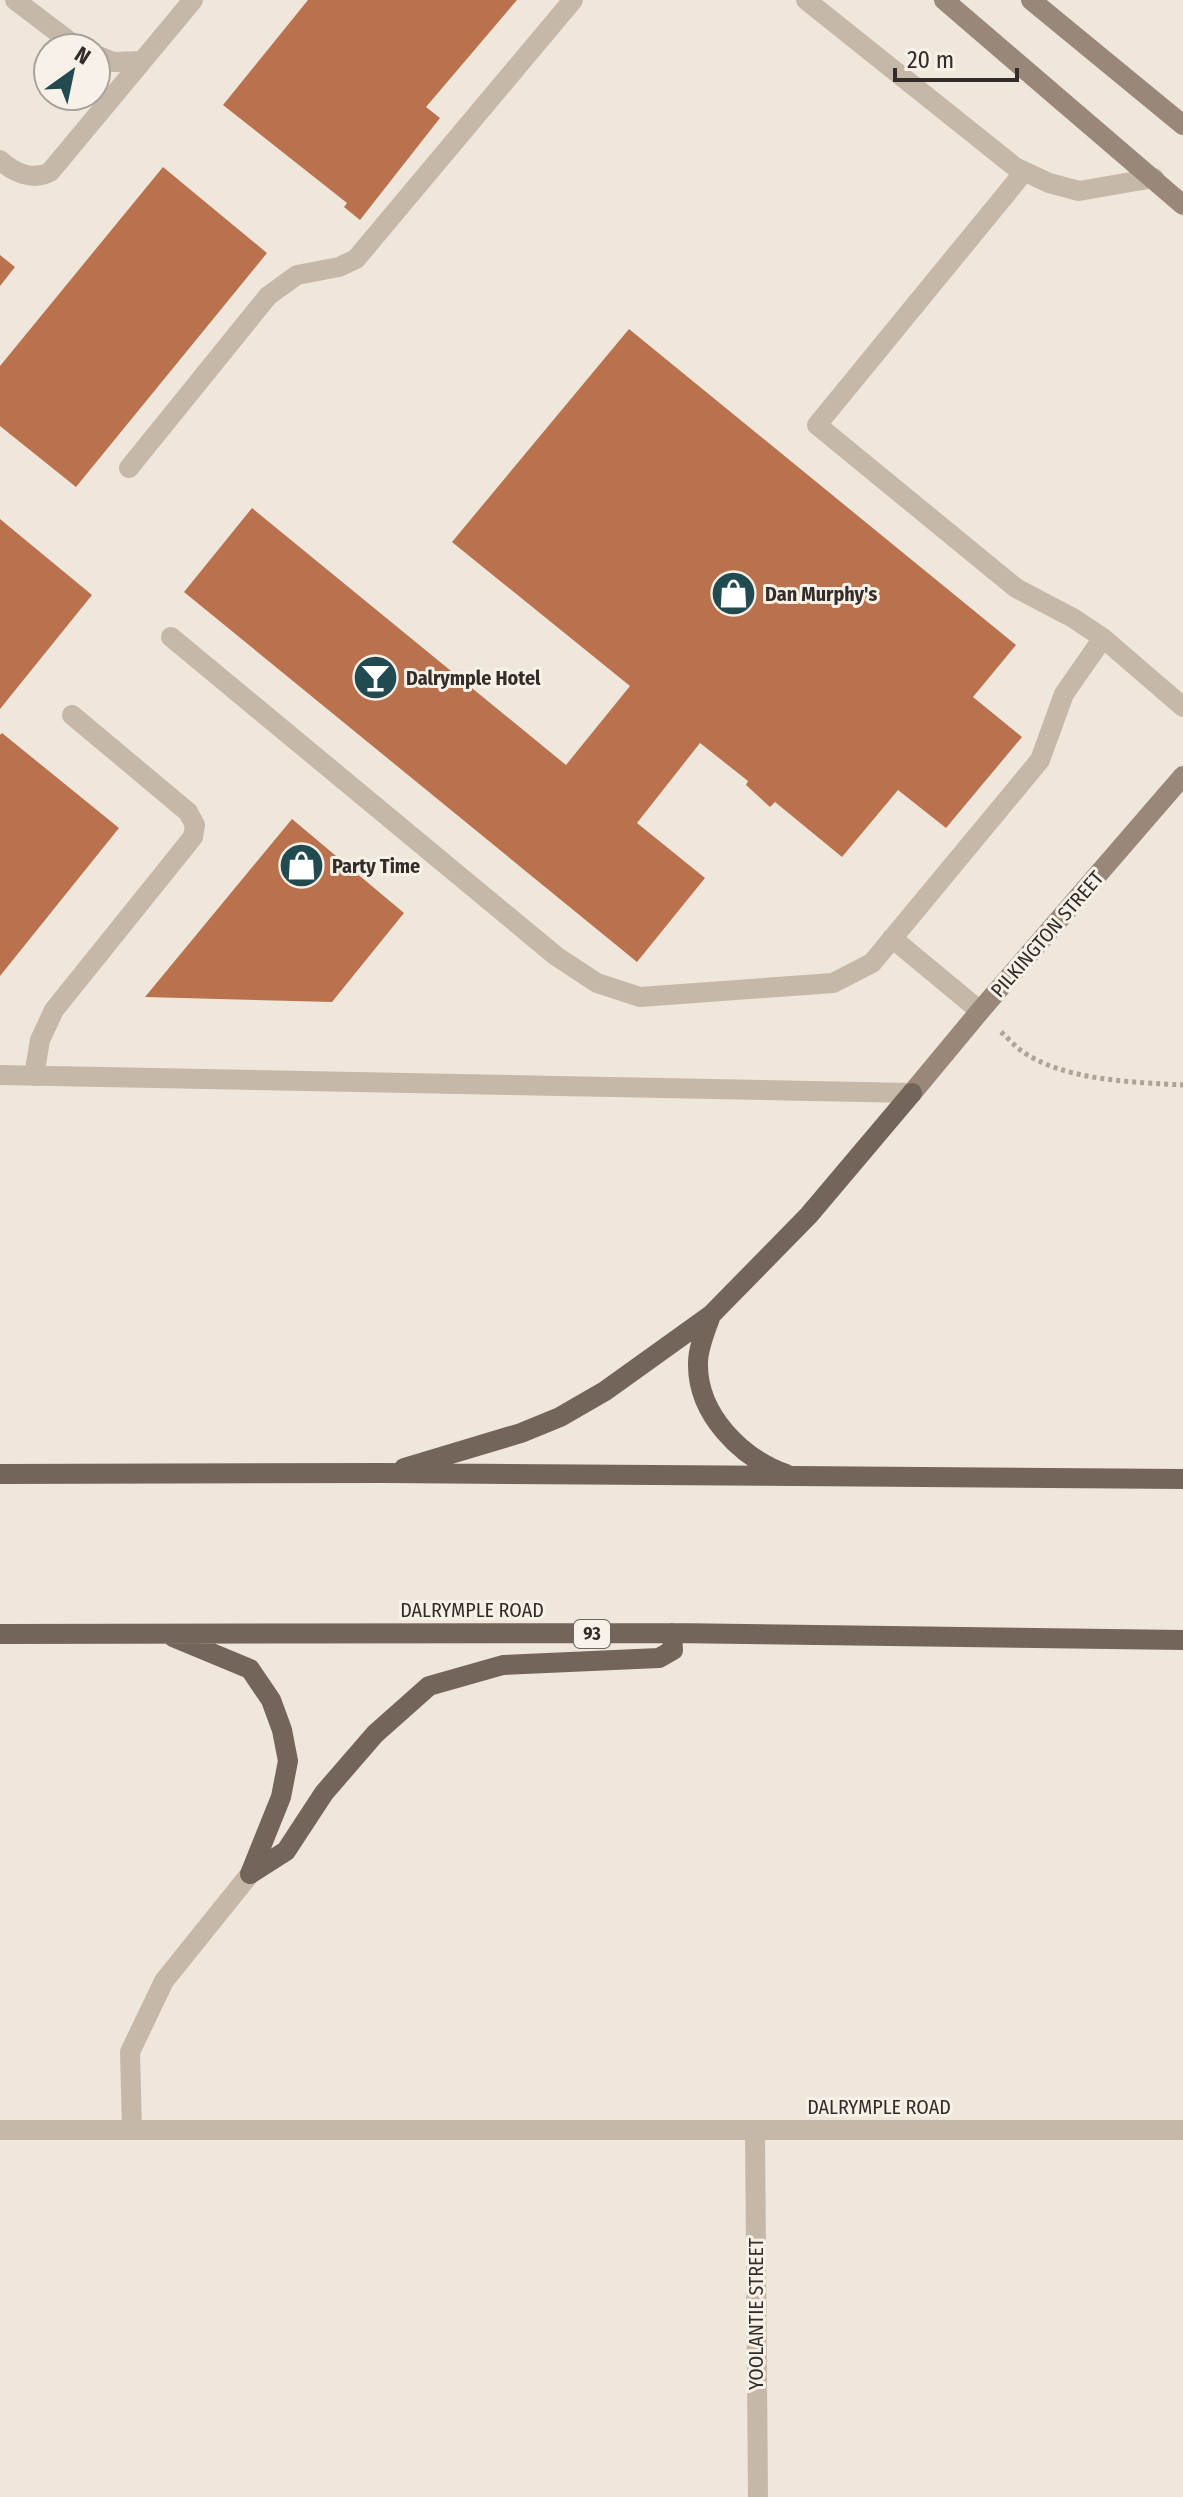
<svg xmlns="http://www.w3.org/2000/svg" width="1183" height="2497" font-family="'Fira Sans Condensed',sans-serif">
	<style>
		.building { fill: #ba724e }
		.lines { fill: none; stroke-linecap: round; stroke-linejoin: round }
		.path { stroke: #b1a393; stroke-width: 5; stroke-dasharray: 4 4; stroke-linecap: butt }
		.lane { stroke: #c6b8a8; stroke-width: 20 }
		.street { stroke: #c6b8a8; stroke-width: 20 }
		.secondary { stroke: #99887a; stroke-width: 20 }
		.primary { stroke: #74655a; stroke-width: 20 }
		.labels { text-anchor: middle; stroke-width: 6; stroke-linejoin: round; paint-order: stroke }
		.shield { fill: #f7f1e7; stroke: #6e6761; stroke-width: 2 }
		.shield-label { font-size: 18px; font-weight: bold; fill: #332c28 }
		.poi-label { font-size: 20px; font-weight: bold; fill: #332c28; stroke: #f7f1e7; text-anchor: start }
		.street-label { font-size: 20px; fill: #332c28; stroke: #f7f1e7 }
	</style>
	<rect width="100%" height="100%" fill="#efe7db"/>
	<!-- building -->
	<path class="building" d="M308 0H517L426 107 440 118 360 220 344 207 347 203 223 105Z
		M163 167 267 253 76 487 0 426V366Z
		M0 255 15 267 0 286Z
		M629 329 1016 645 973 697 1022 737 946 828 898 790 842 857 775 802 770 807 746 785 748 781 700 743 637 823 705 878 637 962 184 592 252 508 566 765 630 686 452 542Z
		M0 519 92 595 0 709Z
		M2 733 119 828 0 976V735Z
		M292 819 404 913 332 1002 145 997Z"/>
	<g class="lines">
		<!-- path -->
		<path class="path" d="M1001 1032C1007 1037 1013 1044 1019 1049 1061 1081 1133 1082 1183 1085"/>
		<!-- lane -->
		<path class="lane" d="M15 0 69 41 82 48
			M806 0 1015 167 1049 183 1079 191 1154 178
			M96 55 113 62 142 61
			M0 160C14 173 33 181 50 172L193 0
			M1024 172 817 425 1016 588 1073 618 1103 638 1183 707
			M129 468 268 296 297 275 339 267 356 259 573 0
			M171 637 556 956 597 983 640 997 833 983 872 963 1040 760 1064 694 1103 638
			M892 938 980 1011
			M34 1076 40 1040 54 1010 193 837 195 825 188 812 72 715"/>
		<!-- street -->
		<path class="street" d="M0 1075 912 1093
			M0 2130H1183
			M132 2130 130 2052 164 1981 250 1874
			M755 2131 758 2497"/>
		<!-- secondary -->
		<path class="secondary" d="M944 0 1183 205
			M1031 0 1183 125
			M912 1093 980 1011 1183 776"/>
		<!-- primary -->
		<path class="primary" d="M711 1315C706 1330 698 1347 698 1363 697 1414 741 1458 786 1474
			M404 1468 521 1433 560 1417 605 1391 711 1315 809 1215 912 1093
			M0 1474 384 1473 1183 1479
			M0 1634 672 1633 1183 1640
			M173 1637 250 1669 271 1700 282 1730 288 1761 281 1797 250 1874
			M250 1874 286 1851 324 1793 375 1734 429 1686 503 1665 659 1658 673 1650 672 1633"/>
	</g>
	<!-- icons -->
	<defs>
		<symbol id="shop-disc" viewBox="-11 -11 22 22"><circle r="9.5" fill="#214a51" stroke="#f7f1e7"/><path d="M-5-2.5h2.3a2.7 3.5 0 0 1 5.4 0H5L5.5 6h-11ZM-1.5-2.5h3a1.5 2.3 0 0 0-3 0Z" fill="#fff"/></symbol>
		<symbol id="bar-disc" viewBox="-11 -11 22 22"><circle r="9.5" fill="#214a51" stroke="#f7f1e7"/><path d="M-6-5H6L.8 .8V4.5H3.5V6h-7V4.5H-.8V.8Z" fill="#fff"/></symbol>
	</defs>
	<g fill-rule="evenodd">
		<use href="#shop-disc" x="708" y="568" width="51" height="51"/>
		<use href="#bar-disc" x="350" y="652" width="51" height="51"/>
		<use href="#shop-disc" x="276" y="840" width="51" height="51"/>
	</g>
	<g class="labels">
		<!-- shield labels -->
		<rect class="shield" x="574" y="1620" width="36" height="28" rx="6"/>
		<g class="shield-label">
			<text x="592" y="1640">93</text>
		</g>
		<!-- poi labels -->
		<g class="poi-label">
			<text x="765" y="601">Dan Murphy's</text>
			<text x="406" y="685">Dalrymple Hotel</text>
			<text x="332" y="873">Party Time</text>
		</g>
		<!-- street labels -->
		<g class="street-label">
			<text transform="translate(1047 934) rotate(-49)" y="7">PILKINGTON STREET</text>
			<text x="472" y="1617">DALRYMPLE ROAD</text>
			<text x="879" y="2114">DALRYMPLE ROAD</text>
			<text transform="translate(756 2314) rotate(-90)" y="7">YOOLANTIE STREET</text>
		</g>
	</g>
	<!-- north arrow -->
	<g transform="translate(72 72) rotate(33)"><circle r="38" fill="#f7f1e7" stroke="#a9a29b" stroke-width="2"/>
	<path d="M0-6L14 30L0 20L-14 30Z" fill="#214a51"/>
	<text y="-12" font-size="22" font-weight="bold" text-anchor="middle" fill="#332c28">N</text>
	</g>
	<!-- scale -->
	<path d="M895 68v12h122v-12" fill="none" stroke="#332c28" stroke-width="4"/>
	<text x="907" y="68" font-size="24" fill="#332c28" stroke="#f7f1e7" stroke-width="6" paint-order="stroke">20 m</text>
</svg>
